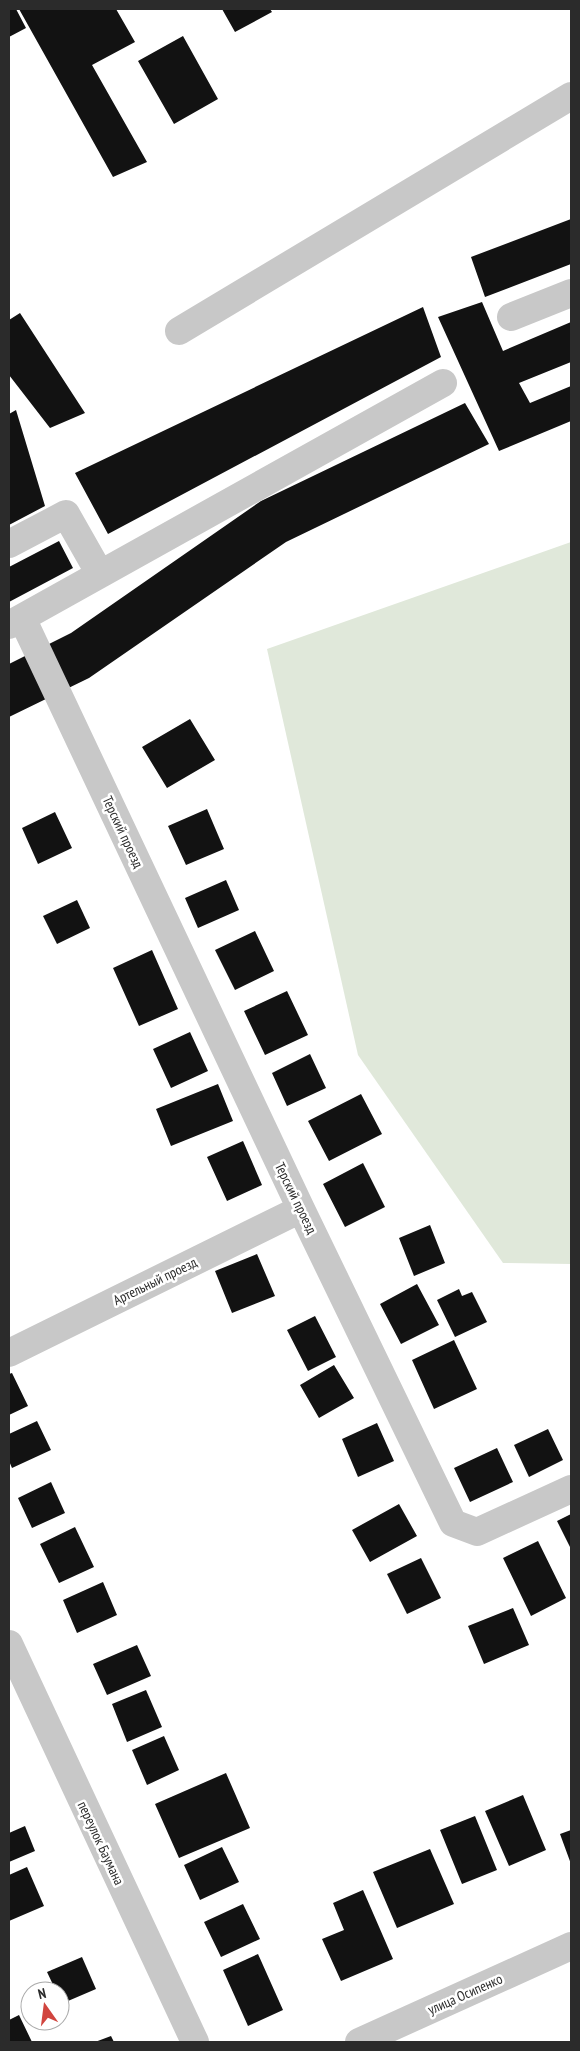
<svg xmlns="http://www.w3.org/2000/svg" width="580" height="2051" font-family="'PT Sans Narrow',sans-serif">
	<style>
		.green { fill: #e0e8da }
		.building { fill: #121212 }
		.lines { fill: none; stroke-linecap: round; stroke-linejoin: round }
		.minor { stroke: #c8c8c8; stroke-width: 28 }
		.labels { text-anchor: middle; stroke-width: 5; stroke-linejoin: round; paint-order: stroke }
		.street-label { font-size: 14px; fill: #2b2b2b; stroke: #fff }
	</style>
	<rect width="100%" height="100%" fill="#fff"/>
	<!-- green -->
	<path class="green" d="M571 542V1264L503 1263 358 1055 267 649Z"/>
	<!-- building -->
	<path class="building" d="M9 9H16L26 28 9 37Z
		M19 9H116L135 42 92 65 147 162 113 177Z
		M222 9H270L272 12 235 32Z
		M183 36 218 99 174 124 138 61Z
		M571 219V264L485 297 471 257Z
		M482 302 503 351 571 322V362L519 383 530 403 571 386V421L499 451 438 317Z
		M423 307 441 357 108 534 75 473Z
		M20 313 85 413 50 428 9 375V320Z
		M465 403 489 444 286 542 89 678 9 717V664L71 633 261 501Z
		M16 410 45 506 9 525V414Z
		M59 541 73 568 9 602V567Z
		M190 719 215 760 167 788 142 747Z
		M207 809 224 849 186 865 168 826Z
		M55 812 72 848 38 864 22 828Z
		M226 880 239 910 198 928 185 898Z
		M77 900 90 928 57 944 43 916Z
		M255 931 274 971 235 990 215 950Z
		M152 950 178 1009 139 1026 113 968Z
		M287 991 308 1035 265 1055 244 1011Z
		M190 1032 208 1071 171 1088 153 1049Z
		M310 1054 326 1088 287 1106 272 1073Z
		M218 1084 233 1121 171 1146 156 1109Z
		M361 1094 382 1134 329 1161 308 1121Z
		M243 1141 262 1185 227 1201 207 1157Z
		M363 1163 385 1207 345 1227 323 1184Z
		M430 1225 445 1263 414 1276 399 1238Z
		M257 1254 275 1296 232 1313 215 1271Z
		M417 1284 439 1325 401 1344 380 1304Z
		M459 1289 462 1296 472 1292 487 1322 455 1337 437 1300Z
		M315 1316 336 1357 308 1371 287 1330Z
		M454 1340 477 1389 434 1409 412 1360Z
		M334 1365 354 1398 319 1418 300 1385Z
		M12 1373 28 1406 9 1415V1374Z
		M37 1421 51 1450 12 1468 9 1461V1434Z
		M377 1423 394 1461 358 1477 342 1439Z
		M548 1429 563 1460 529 1477 514 1445Z
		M497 1448 513 1482 470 1502 454 1468Z
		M51 1482 65 1513 32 1528 18 1498Z
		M399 1504 417 1536 370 1562 352 1530Z
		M571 1514V1549L557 1521Z
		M75 1527 94 1567 59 1583 40 1544Z
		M538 1541 566 1598 531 1616 503 1558Z
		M421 1558 441 1598 407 1614 387 1574Z
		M103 1582 117 1615 77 1633 63 1600Z
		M513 1608 529 1645 484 1664 468 1626Z
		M137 1645 151 1676 107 1695 93 1664Z
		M146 1690 162 1727 127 1742 112 1704Z
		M164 1736 179 1770 147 1785 132 1750Z
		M226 1773 250 1828 179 1858 155 1804Z
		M523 1795 546 1850 509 1866 485 1811Z
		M475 1816 497 1870 462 1884 440 1830Z
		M25 1826 35 1851 9 1862V1833Z
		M571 1830V1864L560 1834Z
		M222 1847 239 1882 200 1900 184 1865Z
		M430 1849 454 1904 397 1928 373 1872Z
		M27 1867 44 1906 9 1921V1875Z
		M363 1890 393 1959 341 1981 322 1939 344 1930 333 1903Z
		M243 1904 260 1939 221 1957 204 1922Z
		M258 1954 283 2010 248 2026 223 1970Z
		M82 1957 96 1989 61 2004 60 1991H56L47 1972Z
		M19 2015 32 2042H9V2020Z
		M111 2036 114 2042H95Z"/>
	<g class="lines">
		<!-- minor -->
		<path class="minor" d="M511 317 571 293
			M179 331 571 96
			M9 544 66 514 100 574
			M22 618 301 1209 453 1523 477 1532 571 1489
			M9 625 443 383
			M9 1353 301 1209
			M9 1644 195 2042
			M359 2042 571 1946"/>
	</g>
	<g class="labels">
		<!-- street labels -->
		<g class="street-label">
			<text transform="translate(123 832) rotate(65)" y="5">Терский проезд</text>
			<text transform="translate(296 1198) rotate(64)" y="5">Терский проезд</text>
			<text transform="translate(155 1281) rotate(-26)" y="5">Артельный проезд</text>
			<text transform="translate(101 1843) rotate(65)" y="5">переулок Баумана</text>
			<text transform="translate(465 1994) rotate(-24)" y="5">улица Осипенко</text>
		</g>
	</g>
	<!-- border -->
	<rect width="580" height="2051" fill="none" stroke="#2b2b2b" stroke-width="20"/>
	<!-- north arrow -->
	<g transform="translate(45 2006) rotate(346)"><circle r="24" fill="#ffffff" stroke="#aaaaaa"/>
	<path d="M0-4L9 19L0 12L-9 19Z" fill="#d1453f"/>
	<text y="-8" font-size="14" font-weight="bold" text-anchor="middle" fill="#2b2b2b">N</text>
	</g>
</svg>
